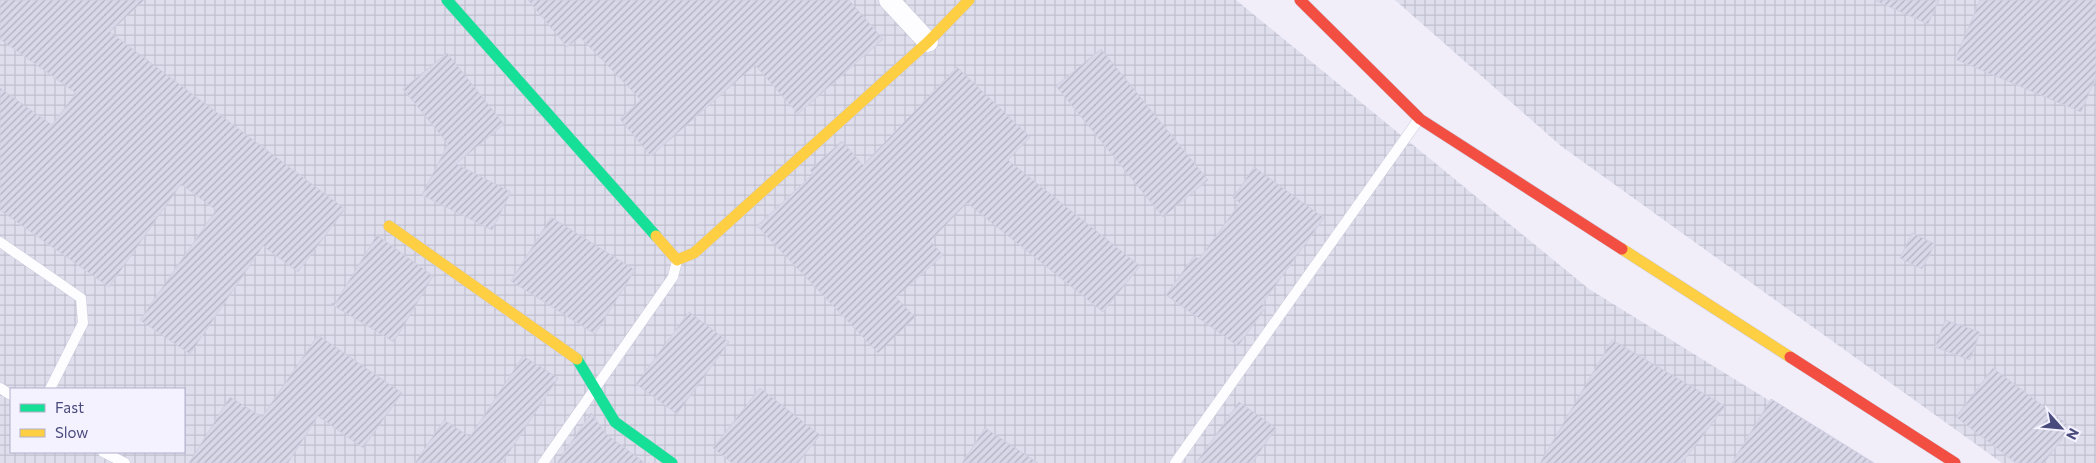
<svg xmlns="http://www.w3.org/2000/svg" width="2096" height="463" font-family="Commissioner,sans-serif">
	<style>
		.industrial { fill: url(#industrial-grid); fill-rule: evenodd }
		.building { fill: url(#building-hatch); stroke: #d1cfe3 }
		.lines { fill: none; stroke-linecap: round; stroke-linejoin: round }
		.lane-casing { stroke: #ccd; stroke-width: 11 }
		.street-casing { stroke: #ccd; stroke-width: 21 }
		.fast-casing { stroke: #cdccde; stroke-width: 12 }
		.slow-casing { stroke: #cdccde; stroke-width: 12 }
		.jam-casing { stroke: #cdccde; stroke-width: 12 }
		.lane { stroke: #fdfcfe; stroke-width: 10 }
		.street { stroke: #fdfcfe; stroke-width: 20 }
		.fast { stroke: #16e098; stroke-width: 11 }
		.slow { stroke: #ffcf43; stroke-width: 11 }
		.jam { stroke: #f24e42; stroke-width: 11 }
	</style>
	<defs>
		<pattern id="industrial-grid" width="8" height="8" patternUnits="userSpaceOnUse" patternTransform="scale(1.25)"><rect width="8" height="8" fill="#dfdeed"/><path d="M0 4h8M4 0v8" fill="none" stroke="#c1c0cf"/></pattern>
		<pattern id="building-hatch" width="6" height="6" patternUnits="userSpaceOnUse" patternTransform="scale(1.25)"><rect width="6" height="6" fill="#d9d8e9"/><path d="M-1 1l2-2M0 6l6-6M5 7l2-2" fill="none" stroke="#b2b1c2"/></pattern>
	</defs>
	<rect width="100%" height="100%" fill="#f1eef9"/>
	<!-- industrial -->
	<path class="industrial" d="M0 0H1236L1589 289 1870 463H0ZM11 389H184V452H11Z
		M1395 0H2096V463H2002L1561 146Z"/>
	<!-- building -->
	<path class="building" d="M0 0H144L110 32 345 209 298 272 263 246 190 354 140 320 216 210 181 184 109 287 0 210V88L52 125 76 93 0 39Z
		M528 0H849L883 39 798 114 755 65 651 156 620 119 641 100 580 37 567 47Z
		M1874 0H1939L1928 24Z
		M1980 0H2096V77L2081 112 1955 59Z
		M1101 49 1208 180 1163 217 1056 86Z
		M447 53 504 124 456 164 511 192 492 230 422 195 448 144 403 89Z
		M957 67 1030 137 1008 160 1140 266 1103 312 967 203 930 241 943 255 896 297 915 317 878 353 757 226 813 174 810 170 842 141 863 165Z
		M1254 167 1324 218 1262 304 1266 307 1238 346 1166 295 1194 256 1199 259 1240 203 1233 198Z
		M551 217 635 270 595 334 511 281Z
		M1912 233 1935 244 1922 269 1900 258Z
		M377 235 433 276 394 342 331 304 336 302Z
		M689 312 729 342 677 414 636 384Z
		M1945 320 1980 332 1970 360 1935 347Z
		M318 335 402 393 363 448 318 416 288 463H189L230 397 262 417Z
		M1612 340 1725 406 1682 463H1540Z
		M523 356 558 378 502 463H415L444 420 470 437Z
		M1993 368 2071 427 2044 463H2016L1956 417Z
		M760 388 820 435 798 463H732L713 448Z
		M1771 399 1874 463H1732Z
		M1239 402 1276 428 1252 463H1196Z
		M591 413 606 434 645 463H557Z
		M985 428 1038 463H962Z"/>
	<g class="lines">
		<defs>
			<path id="lane" d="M0 242 81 298 83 323 50 389
				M0 388 11 395
				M103 452 125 463
				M543 463 673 277 677 261
				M1175 463 1419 119"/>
			<path id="street" d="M889 0 928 42"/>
			<path id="fast" d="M447 0 656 236
				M577 359 615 422 672 463"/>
			<path id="slow" d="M389 226 577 359
				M656 236 677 260 694 253 928 42 969 0
				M1622 249 1790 357"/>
			<path id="jam" d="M1300 0 1420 119 1622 249
				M1790 357 1955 463"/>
		</defs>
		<!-- lane casing -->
		<use href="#lane" class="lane-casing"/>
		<!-- street casing -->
		<use href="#street" class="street-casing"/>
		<!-- fast casing -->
		<use href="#fast" class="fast-casing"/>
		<!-- slow casing -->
		<use href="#slow" class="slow-casing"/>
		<!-- jam casing -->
		<use href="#jam" class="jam-casing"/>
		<!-- lane -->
		<use href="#lane" class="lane"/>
		<!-- street -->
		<use href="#street" class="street"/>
		<!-- fast -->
		<use href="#fast" class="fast"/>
		<!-- slow -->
		<use href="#slow" class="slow"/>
		<!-- jam -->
		<use href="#jam" class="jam"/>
	</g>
	<!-- legend -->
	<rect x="10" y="388" width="175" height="65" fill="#f4f2ff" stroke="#b0afcb"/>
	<rect x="20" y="404" width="25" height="8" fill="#16e098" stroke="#b0afcb"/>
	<text x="55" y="413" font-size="15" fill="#494b7d">Fast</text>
	<rect x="20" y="429" width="25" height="8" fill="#ffcf43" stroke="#b0afcb"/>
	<text x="55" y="438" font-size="15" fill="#494b7d">Slow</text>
	<!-- north arrow -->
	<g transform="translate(2061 428) rotate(117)" stroke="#f4f2ff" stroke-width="4" paint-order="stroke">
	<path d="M0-4L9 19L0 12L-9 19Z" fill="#494b7d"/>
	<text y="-8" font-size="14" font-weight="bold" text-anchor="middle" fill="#494b7d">N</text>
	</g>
</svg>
